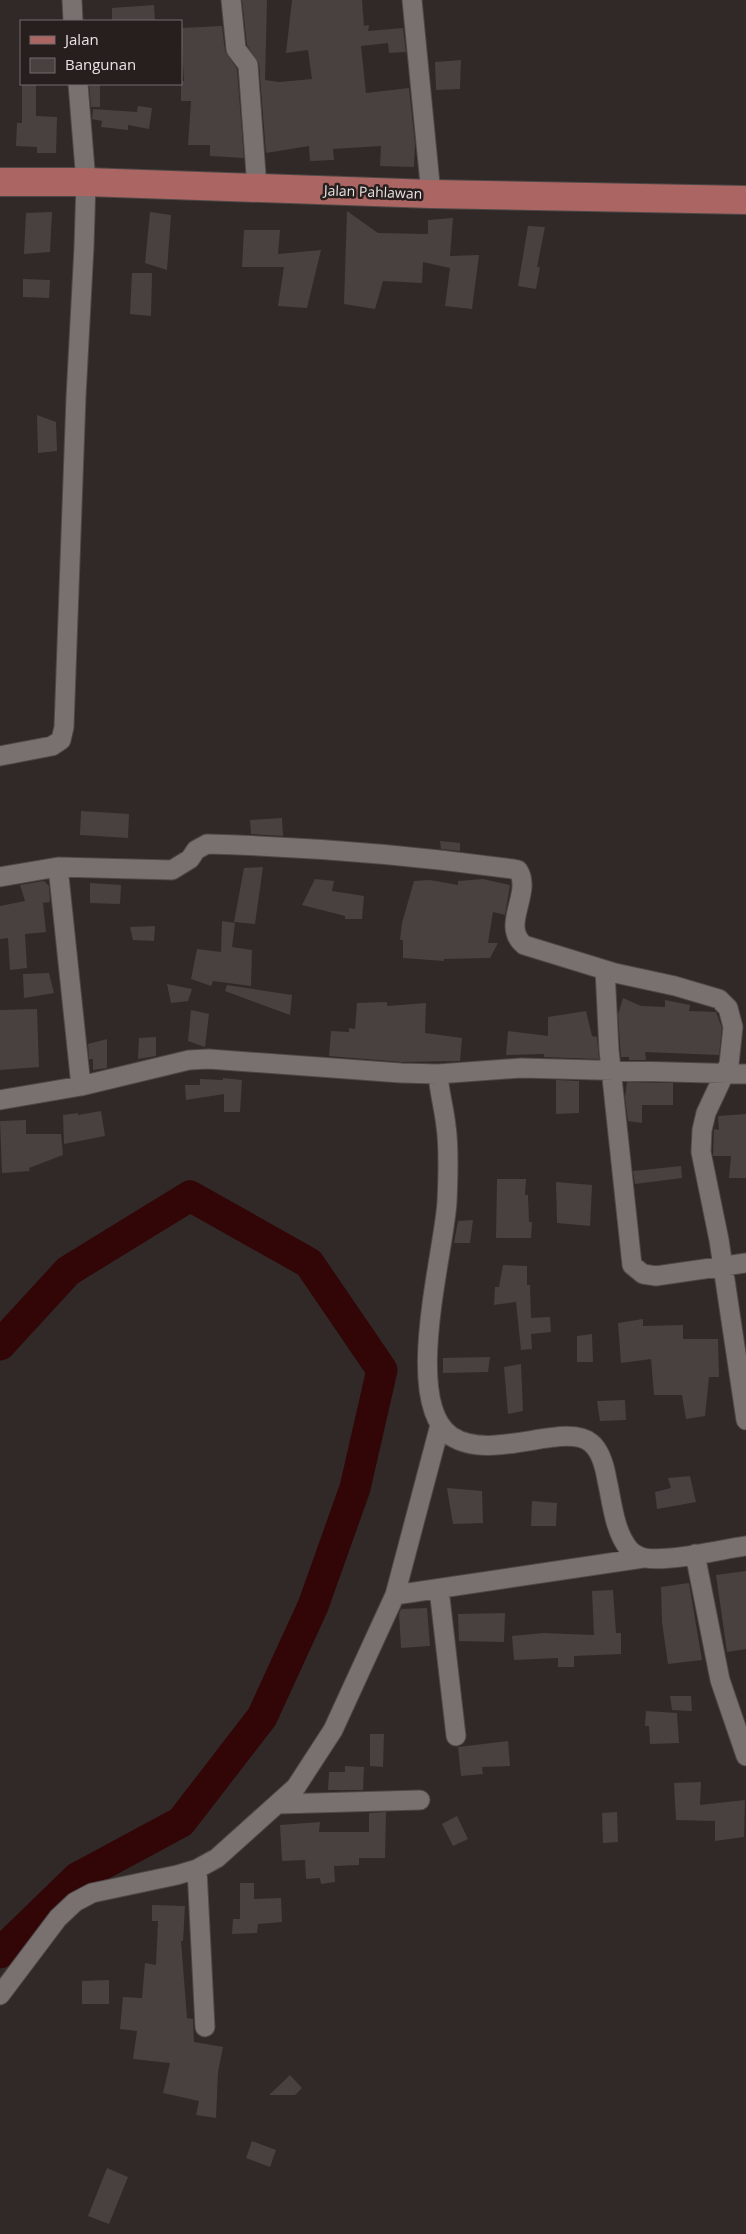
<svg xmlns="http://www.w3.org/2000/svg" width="746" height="2234" font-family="'Open Sans',sans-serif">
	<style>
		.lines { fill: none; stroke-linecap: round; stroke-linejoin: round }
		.river { stroke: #320506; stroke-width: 31 }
		.building { fill: #494140 }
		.street-casing { stroke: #4e4847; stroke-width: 21 }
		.primary-casing { stroke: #4e4847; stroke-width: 30 }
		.street { stroke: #797170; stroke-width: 19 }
		.primary { stroke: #ab6663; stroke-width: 28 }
		.labels { text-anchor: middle; stroke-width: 5; stroke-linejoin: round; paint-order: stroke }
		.street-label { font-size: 14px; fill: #e8e3e2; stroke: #261f1e }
	</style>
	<rect width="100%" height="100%" fill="#302928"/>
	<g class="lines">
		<!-- river -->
		<path class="river" d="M0 1345 68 1271 190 1196 309 1263 382 1370 355 1488 313 1606 262 1717 181 1822 77 1878 0 1953"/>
	</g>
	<!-- building -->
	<path class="building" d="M242 0H267L265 80 279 82 312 79 308 50 286 53 292 0H362L364 26 369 25 368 31 403 28 406 52 389 53 388 43 361 46 366 93 409 88 415 144 414 167 380 166 381 146 333 149 334 160 310 161 309 146 266 153 259 64 247 45Z
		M154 5 155 21H112V8Z
		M222 26 225 51 237 69 244 158 210 156V145H188L191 101H181V81H184L181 28Z
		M461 60 460 89 436 90 435 62Z
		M22 84H36V116L57 117 56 153H37V147L16 146 17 123H22Z
		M89 84H100V107H91Z
		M138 106 152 108 149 129 128 125V130L101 127 102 121 92 119 93 109 137 112Z
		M347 211 378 233 428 234V220L453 218 450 256 479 255 472 309 445 306 450 268 423 262 422 283 383 281 375 309 344 304Z
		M52 212 50 252 24 254 26 213Z
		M150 212 171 215 167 270 145 263Z
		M528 226 545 227 537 267H540L536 289 518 286Z
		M244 230H280L278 254 321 250 307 308 278 306 284 267H242Z
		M132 273H152L151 316 130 314Z
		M23 279 50 280 49 298 23 297Z
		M37 415 56 422 57 451 38 453Z
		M81 811 129 814 128 838 80 835Z
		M282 818 283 836 251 834 250 820Z
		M440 841 460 843V851L441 849Z
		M263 867 255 924 234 922 244 868Z
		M315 879 334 881 332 891 364 896 362 919H345V916L302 905Z
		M483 879 510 885 505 915 493 912 488 943H498L490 958 444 959V961L403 958V940H400L402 923 414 881 430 880 458 885V881Z
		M44 881 49 886 50 902 43 903 46 932 25 934 27 968 10 970 8 938 0 939V906L25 901 20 885Z
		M90 883 121 885 120 904 90 903Z
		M222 921 235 923 232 947 252 950 251 986 213 981 211 986 191 979 197 949 221 952Z
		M155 926 154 941 133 940 130 927Z
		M49 973 54 993 24 998 23 974Z
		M167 984 192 989 188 1001 171 1003Z
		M227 985 292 995 290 1015 225 991Z
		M623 998 641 1006 665 1007V1000L690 1005 689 1011 716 1012 722 1028 719 1055 645 1052 646 1060H629V1057H621L618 1015Z
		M387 1002V1006L426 1003 425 1033 462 1038 460 1061 402 1062 329 1056 331 1031 349 1032V1028L355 1029 357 1003Z
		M37 1009 39 1067 0 1070V1010Z
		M191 1010 209 1014 205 1047 188 1041Z
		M586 1011 592 1036 597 1037 599 1059 544 1057V1054L506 1055 508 1031 548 1036V1017Z
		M156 1037V1056L138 1059 139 1038Z
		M107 1039V1068L93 1070V1059H89L88 1044Z
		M223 1078 242 1080 240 1112H224V1094L186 1100 185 1085H200V1079L223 1080Z
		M556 1080 579 1081V1113L556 1114Z
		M627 1082 673 1083V1105H642V1123L628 1121 625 1097Z
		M101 1111 105 1136 64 1144 63 1115 78 1113V1115Z
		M746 1114V1178H729L731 1156H713L714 1129 719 1130 718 1116Z
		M26 1120V1134H61L63 1155 29 1168 30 1171 2 1173 0 1121Z
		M681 1166 682 1178 635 1184 633 1171Z
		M497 1179H526L525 1195H528L529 1222H532L531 1238H496Z
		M556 1182 592 1185 590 1226 557 1223Z
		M473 1220 470 1243H454L458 1221Z
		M503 1265 527 1266V1285H530L531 1318 550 1317 551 1332 531 1334 532 1349 521 1350 516 1302 494 1305 495 1287H499Z
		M643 1319V1326L683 1325V1339H718L719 1377H709L705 1416 686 1419 682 1395H654L651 1359 621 1363 618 1323Z
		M592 1334 593 1362H577V1336Z
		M490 1357 488 1372 443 1373V1358Z
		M521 1364 523 1411 508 1414 504 1367Z
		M625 1400 626 1420 600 1421 597 1401Z
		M690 1476 696 1502 657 1509 655 1492 671 1488 668 1478Z
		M447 1488 482 1491 483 1523 453 1524Z
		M532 1501 557 1503 556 1526H531Z
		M746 1571V1649L727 1652 716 1575Z
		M689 1583 702 1660 668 1664 662 1622 661 1587Z
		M613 1590 616 1633H621V1654L574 1656V1667H558V1658L514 1660 512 1636 543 1633 594 1635 592 1591Z
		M427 1608 430 1646 401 1648 399 1614 401 1609Z
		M505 1613 504 1642 459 1641 458 1614Z
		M670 1696H691L692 1711 672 1710Z
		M646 1711 677 1713 679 1743 650 1744 649 1726H645Z
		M370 1734H384L383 1767 370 1766Z
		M508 1741 510 1766 482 1767 483 1774 461 1776 458 1747Z
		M345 1766 364 1767 363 1790H328L329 1772H345Z
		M701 1782 700 1805 745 1800 744 1837 715 1841V1821L676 1820 674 1783Z
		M386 1812 385 1858H359V1865L334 1866 335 1882 321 1884 320 1878 306 1879 305 1860 282 1861 280 1825 320 1822 319 1832H369V1813Z
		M617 1812 618 1842 603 1843 602 1813Z
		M457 1816 468 1839 453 1846 442 1824Z
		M240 1883H254V1899L281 1898 282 1922 258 1924 257 1933 232 1934 233 1919H240Z
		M152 1905 185 1906 183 1941H181L187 2018 193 2019 194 2042 223 2047 218 2072 216 2118 196 2115 199 2101 163 2093 170 2063 133 2059 137 2031 120 2029 123 1997 142 1998 145 1963 156 1965 158 1921H152Z
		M109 1980V2004H82V1981Z
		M290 2075 302 2088 295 2095H269Z
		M252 2141 276 2150 270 2167 246 2158Z
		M107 2168 128 2177 109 2224 88 2216Z"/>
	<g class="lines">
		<defs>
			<path id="street" d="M72 0 73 21
				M231 0 236 49 248 65 257 188
				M412 0 431 194
				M0 756 52 746 61 740 64 727 76 397 84 247 86 182 78 84
				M58 867 172 870 190 859 196 850 207 844C310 847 411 855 513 869L518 870C533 893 500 925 524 945L615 973 675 986 719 999 728 1008 733 1027 729 1064 706 1113 702 1130 701 1152 719 1240 746 1420
				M0 877 58 867 81 1086
				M605 970 609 1050 632 1265 643 1274 656 1276 746 1263
				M438 1074 521 1068 746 1074
				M0 1100 81 1086 189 1060 209 1059 401 1073 438 1074C439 1091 444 1108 446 1126 449 1147 448 1180 447 1202 444 1253 402 1402 451 1436 491 1463 565 1421 591 1443 601 1451 605 1468 607 1480 612 1501 614 1531 629 1549 632 1553 639 1557 645 1558 670 1562 719 1550 746 1546
				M695 1554 720 1680 746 1756
				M439 1589 456 1736
				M395 1595 643 1558
				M279 1804 420 1800
				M197 1869 205 2027
				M0 1995 58 1918 75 1902 92 1893 177 1875 197 1869 217 1858 296 1787 333 1730 395 1595 440 1425"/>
			<path id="primary" d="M0 182H86L431 194 746 200"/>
		</defs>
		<!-- street casing -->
		<use href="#street" class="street-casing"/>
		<!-- primary casing -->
		<use href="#primary" class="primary-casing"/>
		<!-- street -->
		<use href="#street" class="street"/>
		<!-- primary -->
		<use href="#primary" class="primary"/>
	</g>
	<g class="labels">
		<!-- street labels -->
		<g class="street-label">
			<text transform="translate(373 192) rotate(2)" y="5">Jalan Pahlawan</text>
		</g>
	</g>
	<!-- legend -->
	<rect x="20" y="20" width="162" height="65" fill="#261f1e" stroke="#746d6c"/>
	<rect x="30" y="36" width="25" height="8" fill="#ab6663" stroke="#746d6c"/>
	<text x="65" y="45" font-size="15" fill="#e8e3e2">Jalan</text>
	<rect x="30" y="58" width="25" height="15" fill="#494140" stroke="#746d6c"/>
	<text x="65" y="70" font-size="15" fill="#e8e3e2">Bangunan</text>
</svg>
